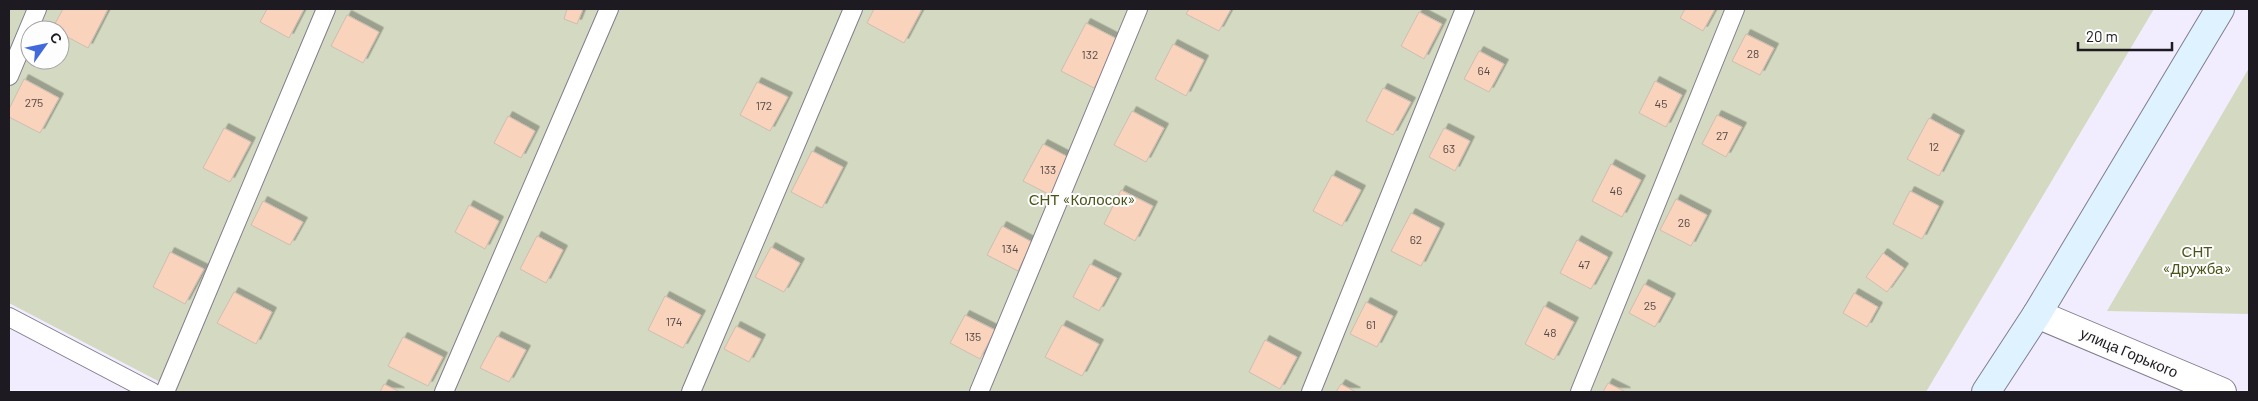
<svg xmlns="http://www.w3.org/2000/svg" width="2258" height="401" font-family="Barlow,sans-serif">
	<style>
		.green { fill: #d4dac1; fill-rule: evenodd }
		.building { fill: #f9d3bc; stroke: #cdbdb2; filter: url(#shadow) }
		.lines { fill: none; stroke-linecap: round; stroke-linejoin: round }
		.lane-casing { stroke: #827d8d; stroke-width: 20 }
		.street-casing { stroke: #827d8d; stroke-width: 30 }
		.secondary-casing { stroke: #827d8d; stroke-width: 30 }
		.lane { stroke: #fff; stroke-width: 18 }
		.street { stroke: #fff; stroke-width: 28 }
		.secondary { stroke: #dff2ff; stroke-width: 28 }
		.labels { text-anchor: middle; stroke-width: 4; stroke-linejoin: round; paint-order: stroke }
		.number-label { font-size: 12px; fill: #544948 }
		.park-label { font-size: 15px; fill: #4b551a; stroke: #fdfdfd }
		.street-label { font-size: 15px; fill: #1d1b21; stroke: #fdfdfd }
	</style>
	<defs>
		<filter id="shadow"><feDropShadow dx="4.5" dy="-4.5" stdDeviation="0" flood-color="#0004"/></filter>
	</defs>
	<rect width="100%" height="100%" fill="#f2edfe"/>
	<!-- green -->
	<path class="green" d="M9 9H2154L1926 392H179L9 303ZM30 30H60V60H30Z
		M2249 68V314L2107 311Z"/>
	<!-- building -->
	<path class="building" d="M63 9H108L88 48 60 33V30L52 29Z
		M267 9H304L289 38 260 22Z
		M567 9H583L577 24 564 19Z
		M874 9H922L904 43 867 23Z
		M1189 9H1231L1219 31 1186 14Z
		M1685 9H1715L1703 31 1680 18Z
		M1419 12 1442 24 1424 59 1401 46Z
		M347 15 379 32 363 63 331 46Z
		M1086 23 1119 40 1094 88 1061 71Z
		M1746 34 1774 48 1760 75 1732 61Z
		M1173 44 1204 60 1186 96 1155 79Z
		M1479 51 1504 64 1489 92 1464 79Z
		M24 79 59 98 40 133 9 117V109Z
		M1655 81 1682 95 1666 127 1639 113Z
		M757 82 788 97 770 131 740 115Z
		M1383 88 1411 102 1393 135 1366 121Z
		M1132 111 1164 128 1146 162 1114 145Z
		M1717 115 1742 127 1726 157 1702 144Z
		M508 116 535 131 521 158 494 143Z
		M1929 118 1960 135 1939 176 1907 159Z
		M224 128 251 142 230 182 203 168Z
		M1444 128 1470 141 1455 171 1429 157Z
		M1043 144 1072 159 1052 196 1023 181Z
		M812 151 843 167 822 208 791 192Z
		M1611 164 1641 180 1622 217 1592 201Z
		M1332 175 1361 190 1342 226 1313 211Z
		M1121 190 1153 206 1135 241 1104 224Z
		M1910 191 1939 206 1922 239 1893 224Z
		M1676 199 1707 215 1691 246 1660 230Z
		M263 201 303 222 290 245 251 225Z
		M469 205 499 221 485 249 455 232Z
		M1411 213 1440 228 1421 266 1391 251Z
		M1002 226 1032 242 1018 271 987 255Z
		M537 236 563 250 546 283 520 269Z
		M1577 240 1608 257 1591 289 1560 273Z
		M771 247 800 263 784 292 755 277Z
		M170 252 204 269 185 304 153 287Z
		M1883 253 1904 268 1887 292 1866 277Z
		M1090 264 1117 278 1099 311 1073 297Z
		M1644 284 1671 298 1655 327 1629 313Z
		M234 292 272 312 256 344 217 323Z
		M1854 293 1878 307 1867 327 1843 313Z
		M665 296 701 315 683 348 648 330Z
		M1366 302 1393 316 1377 347 1350 334Z
		M1544 306 1574 322 1554 360 1525 344Z
		M965 315 995 330 980 359 950 343Z
		M1062 325 1099 344 1082 376 1045 357Z
		M736 326 761 339 749 362 724 349Z
		M497 336 526 350 509 382 480 368Z
		M403 337 443 357 428 386 388 366Z
		M1265 340 1297 357 1280 389 1249 372Z
		M1608 383 1626 392H1603Z
		M384 384 400 392H380Z
		M1341 384 1356 392H1336Z"/>
	<g class="lines">
		<defs>
			<path id="lane" d="M9 76 37 9
				M9 317 152 392
				M165 392 326 9
				M444 392 609 9
				M691 392 853 9
				M979 392 1138 9
				M1311 392 1465 9
				M1580 392 1735 9"/>
			<path id="street" d="M2037 314 2222 392"/>
			<path id="secondary" d="M1986 392 2037 314 2220 9"/>
		</defs>
		<!-- lane casing -->
		<use href="#lane" class="lane-casing"/>
		<!-- street casing -->
		<use href="#street" class="street-casing"/>
		<!-- secondary casing -->
		<use href="#secondary" class="secondary-casing"/>
		<!-- lane -->
		<use href="#lane" class="lane"/>
		<!-- street -->
		<use href="#street" class="street"/>
		<!-- secondary -->
		<use href="#secondary" class="secondary"/>
	</g>
	<g class="labels">
		<!-- number labels -->
		<g class="number-label">
			<text x="1753" y="58">28</text>
			<text x="1090" y="59">132</text>
			<text x="1484" y="75">64</text>
			<text x="34" y="107">275</text>
			<text x="1661" y="108">45</text>
			<text x="764" y="110">172</text>
			<text x="1722" y="140">27</text>
			<text x="1934" y="151">12</text>
			<text x="1449" y="153">63</text>
			<text x="1048" y="174">133</text>
			<text x="1616" y="195">46</text>
			<text x="1684" y="227">26</text>
			<text x="1416" y="244">62</text>
			<text x="1010" y="253">134</text>
			<text x="1584" y="269">47</text>
			<text x="1650" y="310">25</text>
			<text x="674" y="326">174</text>
			<text x="1371" y="329">61</text>
			<text x="1550" y="337">48</text>
			<text x="973" y="341">135</text>
		</g>
		<!-- park labels -->
		<g class="park-label">
			<text x="1082" y="205">СНТ «Колосок»</text>
			<text x="2197" y="257">СНТ<tspan x="2197" dy="17">«Дружба»</tspan></text>
		</g>
		<!-- street labels -->
		<g class="street-label">
			<text transform="translate(2129 353) rotate(23)" y="5">улица Горького</text>
		</g>
	</g>
	<!-- border -->
	<rect width="2258" height="401" fill="none" stroke="#1d1b21" stroke-width="20"/>
	<!-- north arrow -->
	<g transform="translate(45 45) rotate(57)"><circle r="24" fill="#fdfdfd" stroke="#a3a3a5"/>
	<path d="M0-4L9 19L0 12L-9 19Z" fill="#4269db"/>
	<text y="-8" font-size="14" font-weight="bold" text-anchor="middle" fill="#1d1b21">С</text>
	</g>
	<!-- scale -->
	<path d="M2078 42v8h94v-8" fill="none" stroke="#1d1b21" stroke-width="2.5"/>
	<text x="2086" y="42" font-size="15" fill="#1d1b21" stroke="#fdfdfd" stroke-width="4" paint-order="stroke">20 m</text>
</svg>
